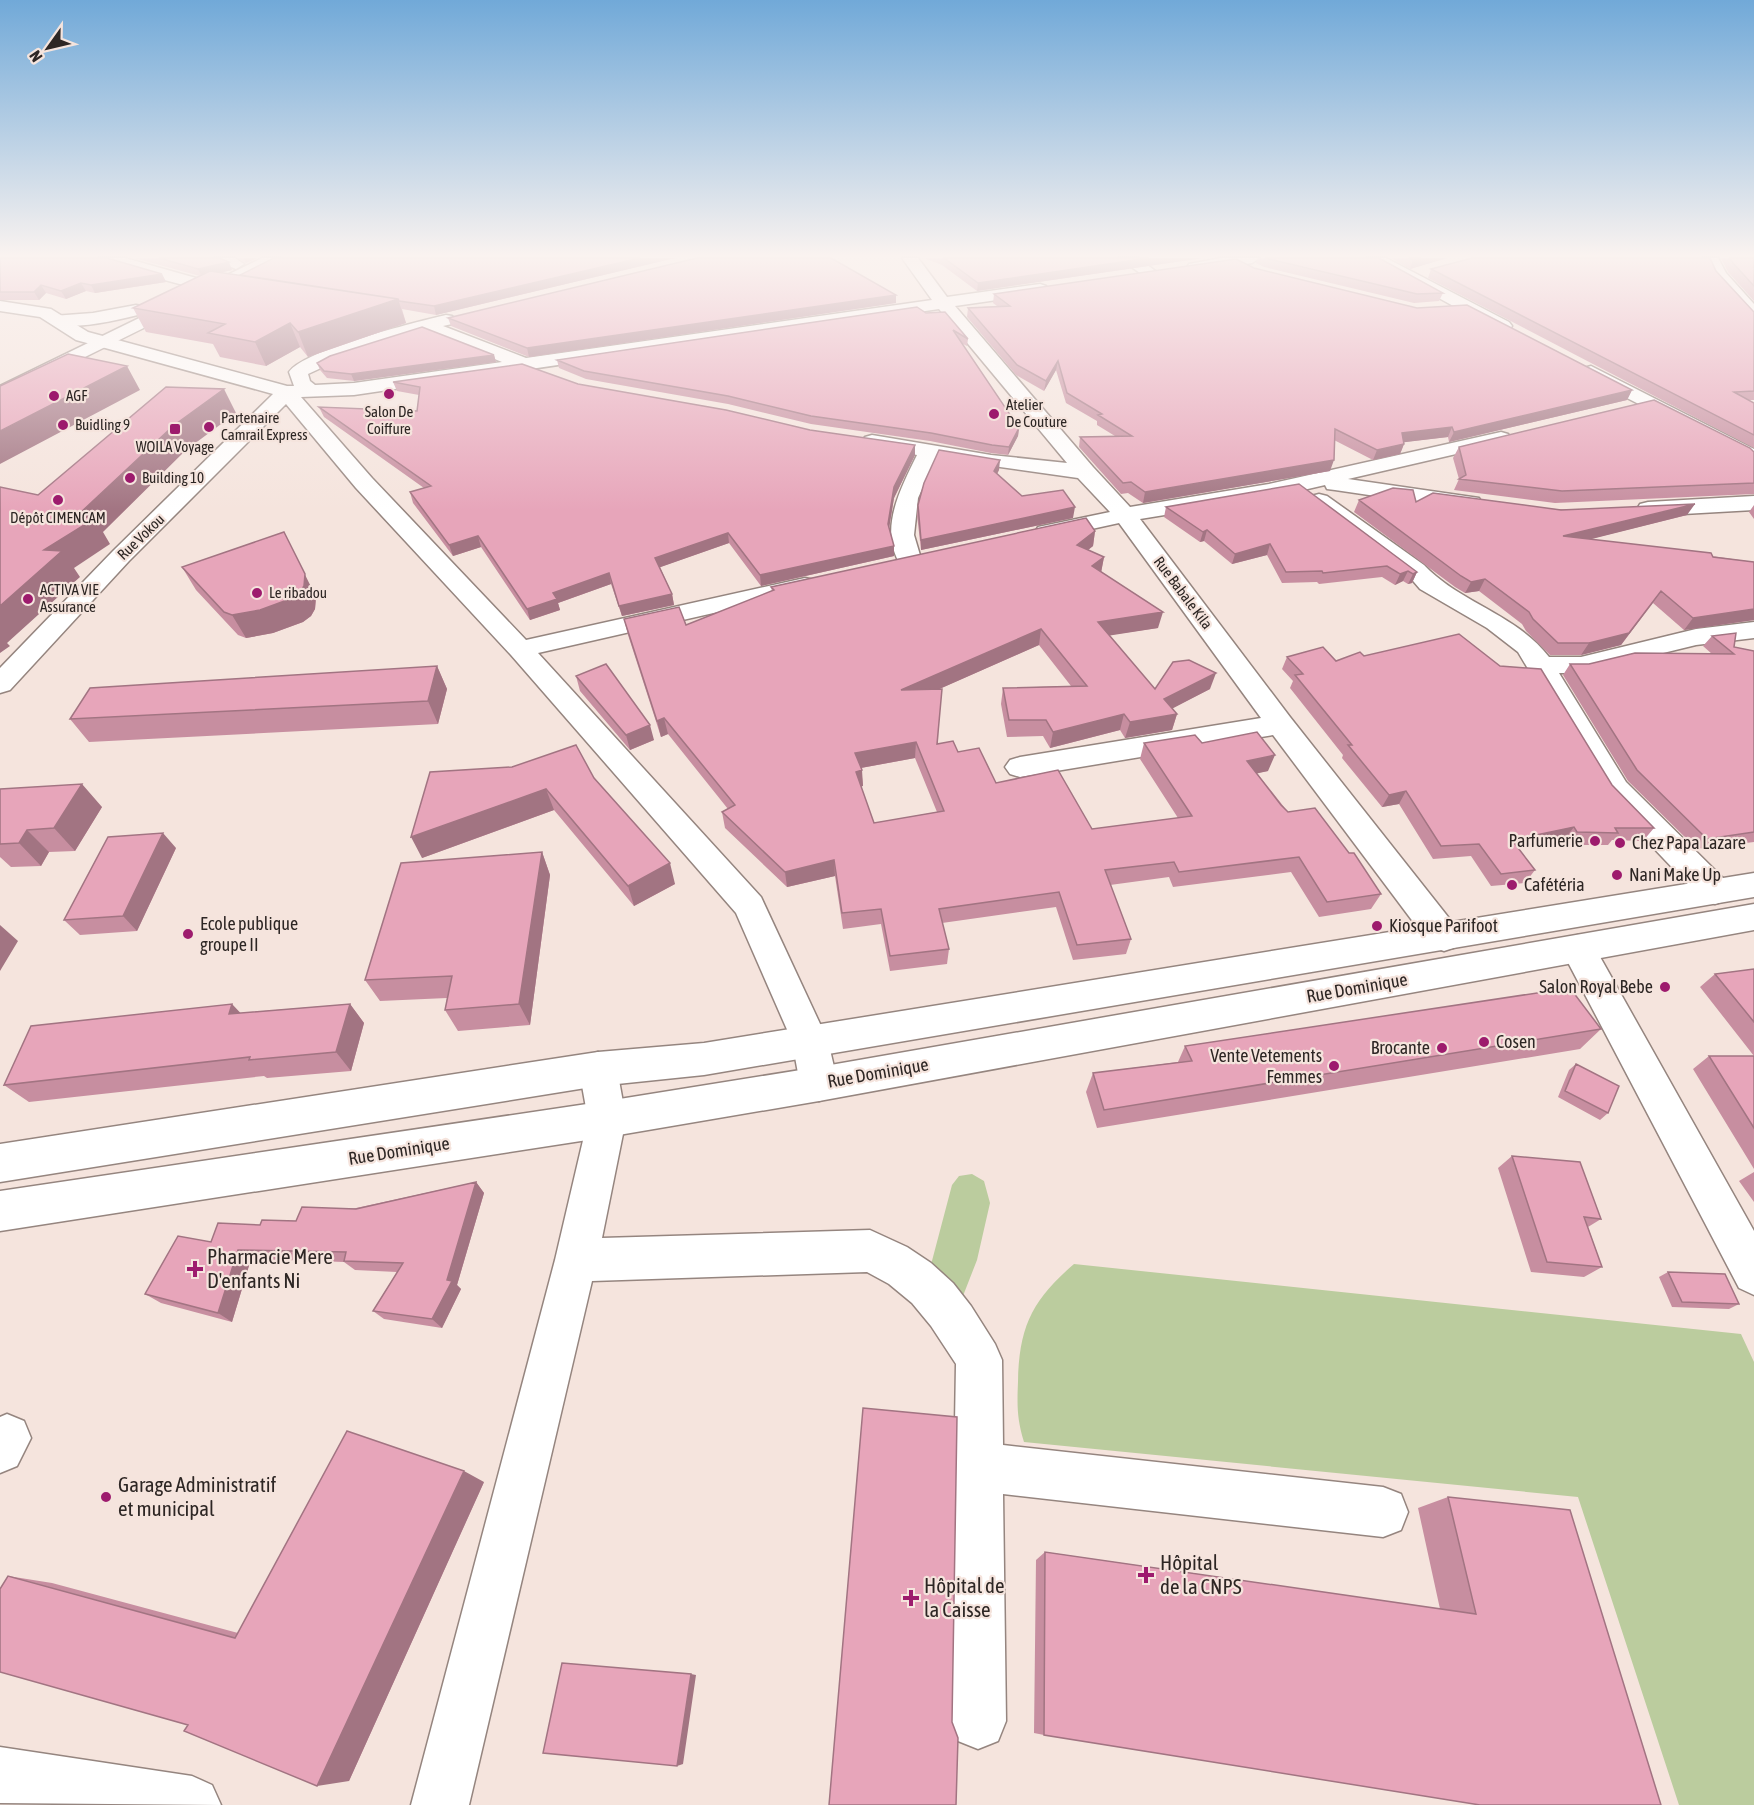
<svg xmlns="http://www.w3.org/2000/svg" width="1754" height="1805" font-family="'Asap Condensed',sans-serif">
	<style>
		.green { fill: #bbcc9e }
		.lines { fill: none; stroke-linecap: round; stroke-linejoin: round }
		.minor-casing { stroke: #95857f; stroke-width: 3 }
		.major-casing { stroke: #95857f; stroke-width: 3 }
		.minor { fill: #fff; fill-rule: evenodd }
		.major { fill: #fff; fill-rule: evenodd }
		.wall { fill: #c78ea0; fill-rule: evenodd }
		.shaded-wall { fill: #a27482 }
		.building { fill: #e7a5ba; stroke: #a27482; stroke-width: 1.5; fill-rule: evenodd }
		.poi-dot { fill: #9d1b6d; stroke: #f5e4dd; stroke-width: 2 }
		.labels { text-anchor: middle; stroke-width: 4.5; stroke-linejoin: round; paint-order: stroke }
		.far-poi-label { font-size: 15px; fill: #2d2624; stroke: #f5e4dd; text-anchor: start }
		.far-street-label { font-size: 15px; fill: #2d2624; stroke: #f5e4dd }
		.poi-label { font-size: 18px; fill: #2d2624; stroke: #f5e4dd; text-anchor: start }
		.street-label { font-size: 18px; fill: #2d2624; stroke: #f5e4dd }
		.near-poi-label { font-size: 21px; fill: #2d2624; stroke: #f5e4dd; text-anchor: start }
	</style>
	<rect width="100%" height="100%" fill="#f5e4dd"/>
	<!-- green -->
	<path class="green" d="M972 1174 984 1181 990 1203 977 1260 961 1301 928 1276 952 1185 959 1176Z
		M1074 1264 1741 1334 1754 1362V1805H1679L1578 1497 1024 1442C1017 1419 1017 1406 1018 1382 1019 1327 1032 1300 1074 1264Z"/>
	<g class="lines">
		<defs>
			<path id="minor" d="M99 258H125L196 278 240 285 242 288C229 304 123 267 102 261Z
				M213 258H235L244 264 236 269 216 261Z
				M902 258H918L947 297 1040 284 1046 286 1048 289 1040 294 955 306 1093 467 1130 507 1269 484 1501 432 1508 434 1511 438 1508 442 1348 479 1479 498 1482 503 1479 508 1471 510 1335 490 1327 489 1325 485 1269 498 1140 519 1290 717 1456 927 1461 937 1456 947 1444 951 1432 947 1273 735 1020 777 1010 774 1005 767 1010 760 1020 757 1261 718 1119 523 1046 539 1038 537 1035 532 1038 527 1110 512 1078 478 936 458 918 498 914 535 922 562 918 567 910 569 902 567C877 531 901 488 917 455L865 445 862 441 865 437 872 435 991 455 1067 463 939 309 354 395 301 397 372 478 526 640 805 578 814 580 817 585 814 590 538 653 761 897 828 1041 838 1084 832 1096 819 1101 806 1096 800 1084 792 1041 736 913 511 655 356 488 286 404 129 561 10 690 0 693V668L113 551 273 394 76 340 40 317 0 311V301L51 309 88 332 287 386H294L289 372C304 350 416 322 446 315L452 316 455 320 452 324 443 326 526 358 932 300ZM423 330 502 362 354 383 315 385 310 381 308 374 358 351Z
				M1119 258H1138L1158 273 1156 276H1144Z
				M1221 258H1260L1252 263 1195 272 1187 267 1189 264Z
				M1366 258H1386L1509 322 1512 326 1509 330H1497Z
				M1702 258H1718L1726 273 1754 304V319L1748 318 1713 278Z
				M1591 366 1754 449V463L1584 376 1582 372 1584 368Z
				M1319 494 1327 496 1424 565C1460 603 1516 614 1549 657H1581L1696 629 1754 622V638L1696 645 1581 673H1559L1626 782 1727 882 1731 891 1727 900 1715 904 1703 900 1604 796 1518 652 1487 628 1420 589 1408 575 1311 506 1308 501 1311 496Z
				M1754 496V510L1648 516 1640 514 1637 509 1640 504 1648 502Z
				M1578 935 1590 939 1754 1231V1295L1739 1288 1561 949 1566 939Z
				M598 1052 611 1057 617 1069 626 1119 602 1238 870 1230 907 1247 931 1263 953 1283 971 1306 995 1344 1002 1360 1003 1445 1383 1487 1401 1494 1408 1512 1401 1530 1383 1537 1003 1494 1006 1721 998 1741 978 1749 958 1741 950 1721 956 1364 931 1326 912 1303 889 1284 867 1272 592 1281 469 1805H411L555 1260 588 1119 579 1069 585 1057Z
				M7 1414 24 1421 31 1438 17 1466 0 1473V1417Z
				M0 1747 192 1776 212 1785 221 1805 0 1803Z"/>
			<path id="major" d="M262 258H282L279 261 0 399V386Z
				M136 305 142 306 144 310 142 314C118 320 77 330 53 324L50 320 53 316 93 313Z
				M1754 873V897L704 1075 598 1086 0 1182V1144L598 1052 704 1043Z
				M1754 904V930L819 1101 607 1137 0 1231V1191L607 1101 819 1067Z"/>
		</defs>
		<!-- minor casing -->
		<use href="#minor" class="minor-casing"/>
		<!-- major casing -->
		<use href="#major" class="major-casing"/>
		<!-- minor -->
		<use href="#minor" class="minor"/>
		<!-- major -->
		<use href="#major" class="major"/>
	</g>
	<!-- wall -->
	<path class="wall" d="M0 258 162 274 166 282 95 293 86 291 66 299 46 293 39 300H0Z
		M134 258H219L232 270 219 273 240 276 272 259 271 258H675L436 315 402 309 406 323 308 357 300 347 266 366 220 357 213 344 146 332 133 308 200 276Z
		M238 258H257L246 263Z
		M924 258H1203L977 291 942 265Z
		M1258 258H1379L1443 293 1439 301 1414 303 1264 267 1256 263Z
		M1391 258H1447L1410 269Z
		M1721 258H1754V301L1728 272Z
		M1254 268 1632 390 1627 400 1449 442 1448 437 1404 442V444L1400 454 1373 460 1334 440 1330 471 1143 503 1128 493 1121 494 1079 447 1080 437 1115 436 1097 425V421L1066 403 1056 370 1044 391 1016 375 967 317 968 308 997 306 993 303 994 294Z
		M1431 269 1716 271 1754 312V400H1749L1754 403V448L1428 278Z
		M896 303 529 357 451 326 448 318Z
		M917 307 968 339 967 346 961 343 1019 428 1018 436 1008 455 991 453 930 441 811 424 728 404 586 379 559 368 557 360Z
		M494 355 496 362 354 381 327 378 320 370 317 363Z
		M393 382 578 384 915 455 894 498 889 528 894 546V556L761 586 729 543 660 567 672 594 674 605 622 616 611 584 558 603 560 610 530 620 481 547 453 556 413 503 410 492 424 488 324 417 319 407 417 411 419 395 397 391Z
		M1459 447 1754 452V494L1555 503 1454 490 1459 479 1453 458Z
		M999 470 997 474 1022 496 1073 518 921 550 917 515 918 505Z
		M1359 500 1687 515 1590 539 1754 562V620L1684 630 1653 603 1621 645 1581 655H1550L1526 631 1522 624 1479 591 1465 593 1455 587 1354 512Z
		M1754 505V519L1749 512Z
		M1166 507 1417 572 1412 583 1408 584 1403 581 1395 585 1382 577 1319 584 1317 582 1282 583 1267 555 1232 564 1204 541 1200 542 1164 517Z
		M1095 531 1093 546 1088 550 1104 557 1101 572 1158 628 1109 635 1155 689H1210L1172 708 1177 714 1172 730 1125 738 1120 730 1050 748 1043 736 1007 737 1001 704 1003 688 1071 686 1039 645 939 689 938 744 958 752 996 783 1092 829 1178 818 1140 759 1144 743H1202L1268 771 1257 773 1288 812 1349 853 1381 894 1371 909 1319 917 1291 872 1173 887 1169 877 1110 885 1131 939 1126 954 1073 960 1056 907 942 923 949 949 947 964 890 971 881 924 843 929 835 876 787 887 725 828 722 812 728 809 668 734 661 737 628 635 624 619 686 625 772 591 771 587ZM915 758 937 812 874 823 861 786H863L861 768Z
		M182 567 316 597 315 609 311 616 303 622 273 633 246 638 238 635 196 590Z
		M1712 636 1734 647 1754 651V842L1697 849 1628 781 1563 675 1570 664H1589L1712 654 1703 646Z
		M1364 656 1612 785 1654 828 1643 841 1612 840 1608 845H1567L1564 840 1519 849 1535 870 1525 883 1491 886 1471 856 1433 859 1399 804 1382 807 1342 758 1343 755 1290 688 1293 681 1282 669 1287 657 1336 661Z
		M437 666 447 689 438 724 89 742 70 719Z
		M576 676 654 740 630 750 580 691Z
		M430 772 594 778 675 884 634 906 554 810 422 858Z
		M0 789 102 807 75 851 49 852 41 866 11 867 0 857Z
		M176 848 137 931 80 935 64 920Z
		M542 852 550 875 530 1025 458 1031 445 1010 447 998 380 1001 365 980Z
		M1754 969V1169L1693 1069 1709 1056H1754L1700 987 1715 974Z
		M350 1004 364 1023 351 1071 267 1078 264 1076 29 1102 4 1085 240 1013Z
		M1601 1029 1580 1049 1097 1128 1086 1092 1093 1073 1178 1062 1185 1046Z
		M1576 1064 1608 1113 1600 1120 1558 1097 1569 1070Z
		M1512 1156 1601 1219 1588 1227 1602 1267 1584 1277 1531 1272 1498 1168Z
		M1754 1172V1202L1739 1181Z
		M476 1182 484 1193 457 1285 461 1289 442 1328 384 1319 373 1311 397 1272 355 1270 344 1262 251 1259 232 1322 161 1303 145 1294 211 1242 296 1221Z
		M1668 1272 1739 1304 1729 1309 1672 1307 1659 1277Z
		M484 1482 349 1781 188 1725 8 1576 52 1583 238 1633Z
		M1448 1497 1661 1805 1044 1735 1034 1733 1036 1560 1045 1552 1440 1609 1418 1508Z"/>
	<!-- shaded-wall -->
	<path class="shaded-wall" d="M244 258H257L246 263Z
		M640 258H675L436 315 434 306Z
		M1149 258H1203L977 291 978 283Z
		M1421 258H1447L1410 269 1413 260Z
		M229 262 232 270 202 277 198 269Z
		M162 274 166 282 95 293 91 285Z
		M81 283 86 291 66 299 61 291Z
		M41 285 46 293 39 300 34 292Z
		M896 295V303L529 357 527 348Z
		M398 299 406 323 308 357 298 332Z
		M290 323 300 347 266 366 255 342Z
		M494 355 496 362 354 381 351 374Z
		M1058 361 1056 370 1044 391 1046 381Z
		M127 366 140 390 0 464V431Z
		M224 389 236 413 186 450 103 532 110 544 74 568 80 577 7 643 10 646 0 653V606L44 550 78 515 173 426Z
		M1632 390 1627 400 1449 442 1454 432Z
		M1452 427 1448 437 1398 443 1402 433Z
		M1019 428 1018 436 1008 455 1009 447Z
		M1404 444 1400 454 1373 460 1377 450Z
		M915 445V455L894 498 888 535V524L894 487Z
		M1000 460 999 470 993 481 994 471Z
		M1334 460 1330 471 1143 503 1145 492Z
		M1695 504 1687 515 1556 548 1563 536Z
		M1075 507 1073 518 921 550V540Z
		M1207 530 1204 541 1200 542 1203 532Z
		M1095 531 1093 546 1074 561 1077 545Z
		M284 532 316 597 315 609 311 616 303 622 273 633 246 638 232 615Z
		M728 533 729 543 658 568 655 558Z
		M478 536 481 547 453 556 449 545Z
		M1270 544 1267 555 1232 564 1235 554Z
		M894 546V556L761 586 760 575Z
		M1104 557 1101 573 1092 566Z
		M1408 571 1403 581 1395 585 1400 574Z
		M1417 572 1412 583 1408 584 1413 574Z
		M609 573 611 584 558 603 560 610 530 620 527 609 553 593Z
		M1485 579 1479 591 1465 593 1471 582Z
		M1661 591 1621 645 1581 655 1589 643Z
		M672 594 674 605 622 616 619 606Z
		M1754 609V620L1684 630 1693 618Z
		M1163 612 1158 628 1094 638 1098 622Z
		M1041 629 1039 645 901 706V690Z
		M437 666 447 689 438 724 428 701Z
		M1216 673 1210 689 1160 715 1164 699Z
		M1124 714 1120 730 1050 748 1053 732Z
		M1177 714 1172 730 1125 738 1130 722Z
		M664 718 668 734 661 737 657 721Z
		M650 725 654 740 630 750 626 735Z
		M916 742 915 758 855 769V753Z
		M1275 755 1268 771 1241 777 1247 761Z
		M862 770 863 786 856 788V772Z
		M82 784 102 807 75 851 54 828Z
		M546 789 554 810 422 858 411 837Z
		M1406 791 1399 804 1382 807 1389 795Z
		M1574 827 1564 840 1503 852 1512 840Z
		M27 830 49 852 41 866 19 843Z
		M163 833 176 848 137 931 123 916Z
		M542 852 550 875 530 1025 519 1004Z
		M834 860 835 876 787 887 785 872Z
		M670 863 675 884 634 906 628 886Z
		M0 925 18 941 0 971Z
		M232 1004 250 1023 229 1014Z
		M350 1004 364 1023 351 1071 336 1052Z
		M476 1182 484 1193 457 1285 461 1289 442 1328 432 1319 447 1280Z
		M238 1250 251 1259 232 1322 218 1313Z
		M464 1471 484 1482 349 1781 317 1786Z
		M691 1674 696 1675 683 1764 677 1766Z"/>
	<!-- building -->
	<path class="building" d="M0 258H107L162 274 91 285 81 283 61 291 41 285 34 292H0Z
		M159 258H219L229 262 198 269Z
		M274 258H640L434 306 399 301 398 299 240 275Z
		M697 258H831L896 295 527 348 448 318Z
		M944 258H1149L978 283Z
		M1265 258H1379L1443 293 1417 294Z
		M1409 258H1421L1413 260Z
		M1472 258H1710L1716 271 1754 312V391L1734 392 1754 403V435L1431 269Z
		M1730 258H1754V286L1733 263Z
		M1236 259 1254 268 1417 308 1467 305 1632 390 1454 432 1452 427 1402 433 1404 444 1377 450 1335 429 1334 460 1145 492 1131 482 1123 483 1080 437 1132 436 1098 415 1102 414 1067 393 1058 361 1046 381 1017 365 968 308 1010 306 994 294Z
		M210 271 398 299 298 332 290 323 255 342 208 333 225 324 133 308Z
		M917 307 926 313 945 312 968 339 953 330 1019 428 1009 447 992 445 931 433 811 416 728 396 584 371 557 360Z
		M422 327 494 355 351 374 324 371 317 363 330 356Z
		M68 354 127 366 0 431V386Z
		M522 364 578 384 726 410 810 430 915 445 894 487 888 524 894 546 760 575 728 533 655 558 672 594 619 606 609 573 553 593 557 599 527 609 478 536 449 545 410 492 431 486 319 407 417 411 420 387 393 382Z
		M166 387 224 389 173 426 78 515 94 519 44 550 62 551 0 606V487L38 495Z
		M1654 400 1750 448 1754 452V483L1562 491 1459 479 1466 475 1459 447Z
		M939 450 1000 460 994 471 1022 496 1063 490 1075 507 921 540 918 505 924 483Z
		M1299 484 1417 572 1413 574 1408 571 1400 574 1387 566 1323 573 1322 571 1286 572 1270 544 1235 554 1207 530 1203 532 1166 507Z
		M1393 488 1413 490 1416 502 1433 493 1561 510 1695 504 1563 536 1711 553 1713 557 1754 562V609L1693 618 1661 591 1629 633 1589 643H1558L1533 619 1529 612 1485 579 1471 582 1461 576 1359 500Z
		M1086 518 1095 531 1077 545 1104 557 1092 566 1163 612 1098 622 1155 689 1173 662 1189 660 1216 673 1164 699 1177 714 1130 722 1124 714 1053 732 1046 720H1009L1003 688 1087 686 1041 629 901 690 942 689 937 744 953 741 958 752 979 748 996 783 1058 770 1092 829 1192 816 1144 743 1195 735 1202 743 1257 732 1275 755 1247 761 1281 805 1288 812 1315 808 1349 853H1354L1381 894 1327 902 1299 857 1179 872 1174 862 1105 870 1131 939 1077 945 1059 892 939 909 949 949 890 956 881 909 842 913 834 860 785 872 722 812 735 805 664 718 657 721 624 619 679 607 686 625 774 590 771 587ZM916 742 944 811 874 823 856 772 862 770 855 753Z
		M284 532 305 574 304 586 299 593 290 599 260 610 232 615 224 612 182 567Z
		M1736 633 1734 647 1754 651V832L1707 839 1637 770 1570 664H1589L1635 653 1734 654 1712 636Z
		M1459 634 1500 666 1541 669 1612 785 1654 828H1615L1618 833 1577 832 1574 827 1512 840 1535 870 1501 874 1479 844 1441 846 1406 791 1389 795 1348 745H1352L1295 675 1303 674 1287 657 1323 647 1336 661 1360 652 1364 656Z
		M606 664 650 725 626 735 576 676Z
		M437 666 428 701 70 719 90 688Z
		M576 745 594 778 670 863 628 886 546 789 411 837 430 772 512 767Z
		M82 784 54 828 27 830 19 843 0 844V789Z
		M163 833 123 916 64 920 108 837Z
		M542 852 519 1004 445 1010 452 976 365 980 401 863Z
		M1754 969V1022L1715 974Z
		M1570 988 1601 1029 1104 1110 1093 1073 1192 1061 1185 1046Z
		M232 1004 229 1014 350 1004 336 1052 249 1060 250 1057 4 1085 31 1026Z
		M1709 1056H1754V1128Z
		M1576 1064 1619 1086 1608 1113 1565 1091Z
		M1512 1156 1580 1162 1601 1219 1584 1217 1602 1267 1547 1262Z
		M476 1182 447 1280 452 1281 432 1319 373 1311 403 1263 344 1261 346 1252 238 1250 218 1313 145 1294 178 1236 211 1242 218 1223 260 1225 262 1220 296 1221 302 1207 356 1209Z
		M1668 1272 1725 1274 1739 1304 1682 1302Z
		M863 1408 957 1417 952 1722 958 1738 956 1805H829Z
		M347 1431 464 1471 317 1786 184 1731 188 1725 0 1672V1589L8 1576 235 1638Z
		M1448 1497 1570 1510 1661 1805H1480L1044 1735 1045 1552 1476 1614Z
		M562 1663 691 1674 677 1766 543 1753Z"/>
	<!-- sky -->
	<linearGradient id="sky" x2="0" y2="1"><stop stop-color="#71a9d8"/><stop offset="0.5" stop-color="#faf3f0"/><stop offset="1" stop-color="#faf3f0" stop-opacity="0"/></linearGradient>
	<rect width="1754" height="511" fill="url(#sky)"/>
	<!-- markers -->
	<g class="poi-dot">
		<circle cx="389" cy="394" r="6"/>
		<circle cx="54" cy="396" r="6"/>
		<circle cx="994" cy="414" r="6"/>
		<circle cx="63" cy="425" r="6"/>
		<circle cx="209" cy="427" r="6"/>
		<rect x="169" y="423" width="12" height="12" rx="3"/>
		<circle cx="130" cy="478" r="6"/>
		<circle cx="58" cy="500" r="6"/>
		<circle cx="257" cy="593" r="6"/>
		<circle cx="28" cy="599" r="6"/>
		<circle cx="1595" cy="841" r="6"/>
		<circle cx="1620" cy="843" r="6"/>
		<circle cx="1617" cy="875" r="6"/>
		<circle cx="1512" cy="885" r="6"/>
		<circle cx="1377" cy="926" r="6"/>
		<circle cx="188" cy="934" r="6"/>
		<circle cx="1665" cy="987" r="6"/>
		<circle cx="1484" cy="1042" r="6"/>
		<circle cx="1442" cy="1048" r="6"/>
		<circle cx="1334" cy="1066" r="6"/>
		<path d="M192 1260h6v6h6v6h-6v6h-6v-6h-6v-6h6z"/>
		<circle cx="106" cy="1497" r="6"/>
		<path d="M1143 1566h6v6h6v6h-6v6h-6v-6h-6v-6h6z"/>
		<path d="M908 1589h6v6h6v6h-6v6h-6v-6h-6v-6h6z"/>
	</g>
	<g class="labels">
		<!-- far-poi labels -->
		<g class="far-poi-label">
			<text x="66" y="401">AGF</text>
			<text x="1006" y="410">Atelier<tspan x="1006" dy="17">De Couture</tspan></text>
			<text x="389" y="417" text-anchor="middle">Salon De<tspan x="389" dy="17">Coiffure</tspan></text>
			<text x="221" y="423">Partenaire<tspan x="221" dy="17">Camrail Express</tspan></text>
			<text x="75" y="430">Buidling 9</text>
			<text x="175" y="452" text-anchor="middle">WOILA Voyage</text>
			<text x="142" y="483">Building 10</text>
			<text x="58" y="523" text-anchor="middle">Dépôt CIMENCAM</text>
			<text x="40" y="595">ACTIVA VIE<tspan x="40" dy="17">Assurance</tspan></text>
			<text x="269" y="598">Le ribadou</text>
		</g>
		<!-- far-street labels -->
		<g class="far-street-label">
			<text transform="translate(141 537) rotate(-44)" y="5">Rue Vokou</text>
			<text transform="translate(1183 593) rotate(53)" y="5">Rue Babale Kila</text>
		</g>
		<!-- poi labels -->
		<g class="poi-label">
			<text x="1583" y="847" text-anchor="end">Parfumerie</text>
			<text x="1632" y="849">Chez Papa Lazare</text>
			<text x="1629" y="881">Nani Make Up</text>
			<text x="1524" y="891">Cafétéria</text>
			<text x="200" y="930">Ecole publique<tspan x="200" dy="21">groupe II</tspan></text>
			<text x="1389" y="932">Kiosque Parifoot</text>
			<text x="1653" y="993" text-anchor="end">Salon Royal Bebe</text>
			<text x="1496" y="1048">Cosen</text>
			<text x="1430" y="1054" text-anchor="end">Brocante</text>
			<text x="1322" y="1062" text-anchor="end">Vente Vetements<tspan x="1322" dy="21">Femmes</tspan></text>
		</g>
		<!-- street labels -->
		<g class="street-label">
			<text transform="translate(1357 988) rotate(-10)" y="6">Rue Dominique</text>
			<text transform="translate(878 1073) rotate(-10)" y="6">Rue Dominique</text>
			<text transform="translate(399 1151) rotate(-9)" y="6">Rue Dominique</text>
		</g>
		<!-- near-poi labels -->
		<g class="near-poi-label">
			<text x="207" y="1264">Pharmacie Mere<tspan x="207" dy="24">D'enfants Ni</tspan></text>
			<text x="118" y="1492">Garage Administratif<tspan x="118" dy="24">et municipal</tspan></text>
			<text x="1160" y="1570">Hôpital<tspan x="1160" dy="24">de la CNPS</tspan></text>
			<text x="924" y="1593">Hôpital de<tspan x="924" dy="24">la Caisse</tspan></text>
		</g>
	</g>
	<!-- north arrow -->
	<g transform="translate(48 48) rotate(236)" stroke="#f5e4dd" stroke-width="4.5" paint-order="stroke">
	<path d="M0-4.5L10 22L0 15L-10 22Z" fill="#2d2624"/>
	<text y="-9" font-size="16" font-weight="bold" text-anchor="middle" fill="#2d2624">N</text>
	</g>
</svg>
